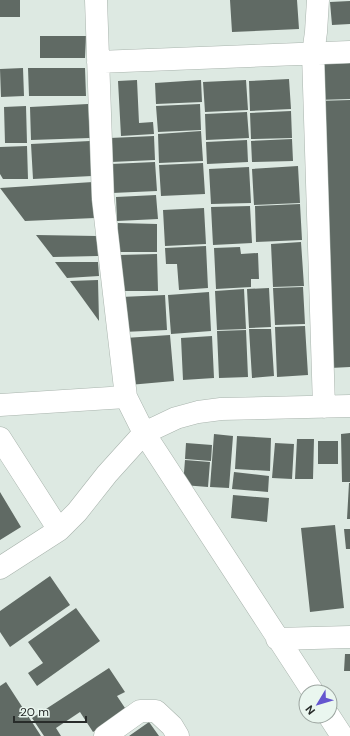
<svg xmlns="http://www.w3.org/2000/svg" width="350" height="736" font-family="'DM Sans',sans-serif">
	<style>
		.building { fill: #606a64 }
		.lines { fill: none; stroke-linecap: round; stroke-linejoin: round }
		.street-casing { stroke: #a9b4ad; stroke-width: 23 }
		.street { stroke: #fff; stroke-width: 22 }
	</style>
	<rect width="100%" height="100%" fill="#dde9e2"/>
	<!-- building -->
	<path class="building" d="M0 0H20V17H0Z
		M230 0H297L299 29 232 32Z
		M350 1V24L332 25 330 2Z
		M40 36H86L85 58H40Z
		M350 63V99L316 100 314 64Z
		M23 68 24 96 1 97 0 69Z
		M28 68H85L86 96H29Z
		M289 79 291 109 250 111 249 81Z
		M137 80 139 123 153 122 154 134 121 136 118 81Z
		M201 80 202 102 156 104 155 83Z
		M246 80 248 110 205 112 203 82Z
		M350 100V367L330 368 316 101Z
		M88 104 90 138 31 140 30 107Z
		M200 104 201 130 158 132 156 106Z
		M26 106 27 143H5L4 107Z
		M291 111 292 138 251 139 250 113Z
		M247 112 249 138 206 140 205 114Z
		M201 131 203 161 159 163 158 134Z
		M154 136 155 160 111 162 110 138Z
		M292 139 293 161 252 162 251 141Z
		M247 140 248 162 207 164 206 142Z
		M90 141 92 176 33 179 31 144Z
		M27 146 28 179H3L0 174V147Z
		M155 162 157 191 112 193 111 164Z
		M203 163 205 194 161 196 159 165Z
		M298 166 300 203 254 205 252 169Z
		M249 167 251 203 211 204 209 169Z
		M93 182 95 218 25 221 0 188Z
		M156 195 158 219 117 221 116 197Z
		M300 204 302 240 256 242 255 206Z
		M250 206 252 243 213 245 211 207Z
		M204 208 206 244 165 246 163 210Z
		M118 223 157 224V252H118Z
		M36 235 97 236 98 256 53 257Z
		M301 242 304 286 273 287 271 244Z
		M206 246 208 288 179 290 177 264H166L165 248Z
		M240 247 241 254 258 253 259 279H251V287L216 289 214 248Z
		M157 254 158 291H120L119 255Z
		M55 262H98L99 276 67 278Z
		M98 280 99 321 70 281Z
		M303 287 305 324 275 325 273 288Z
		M269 288 271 327 249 328 247 289Z
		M244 289 246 329 217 330 215 291Z
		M209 292 211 331 171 334 168 295Z
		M165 295 167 330 123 332 121 297Z
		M305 326 308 375 277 377 275 327Z
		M249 329H271L274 376 252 378Z
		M246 330 248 377 219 378 217 331Z
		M170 335 174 381 129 385 125 338Z
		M212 336 214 378 183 380 181 338Z
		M350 433V482H342L341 434Z
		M214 434 233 436 229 488 210 487Z
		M237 436 271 438 270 471 235 469Z
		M297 439H314L313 479H295Z
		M318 441H338V464H318Z
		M186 443 212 445 211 461 185 459Z
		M275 443 294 444 292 479 272 478Z
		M185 460 210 462 208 487 183 485Z
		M234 472 269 476 268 492 232 489Z
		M349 483H350V519H347Z
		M0 492 21 527 0 540Z
		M233 495 269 498 267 522 231 518Z
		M335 525 344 608 310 612 301 528Z
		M344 529H350V549H346Z
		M50 576 70 605 10 647 0 632V611Z
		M76 608 100 641 37 686 28 673 43 663 28 642Z
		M345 654H350V671H344Z
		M109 668 125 692 117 696 127 711 93 732 80 712 56 728 61 736H44L32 718Z
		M6 682 41 736H0V686Z
		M149 722 159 736H129Z"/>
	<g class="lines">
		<defs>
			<path id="street" d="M96 0 103 199 126 397 144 433 313 692
				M318 0 316 32 313 54 324 407
				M98 62 350 52
				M0 405 126 397
				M0 438 59 530
				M0 568 59 530 77 512 107 474 144 433 157 427 176 418 198 412 221 409 350 406
				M277 639 350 637
				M329 716 342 736
				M105 736 140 711H156L172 726 178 736"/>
		</defs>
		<!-- street casing -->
		<use href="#street" class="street-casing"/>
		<!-- street -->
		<use href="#street" class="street"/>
	</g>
	<!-- north arrow -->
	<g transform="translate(318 704) rotate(232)"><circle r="19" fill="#eaf6ef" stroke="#9ca5a0"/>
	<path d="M0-3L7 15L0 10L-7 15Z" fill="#6556cf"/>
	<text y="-6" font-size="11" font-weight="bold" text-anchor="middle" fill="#282c2a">N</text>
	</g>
	<!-- scale -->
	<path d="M14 716v6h72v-6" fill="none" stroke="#282c2a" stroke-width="2"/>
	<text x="20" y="716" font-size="12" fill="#282c2a" stroke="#eaf6ef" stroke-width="3" paint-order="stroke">20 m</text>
</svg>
